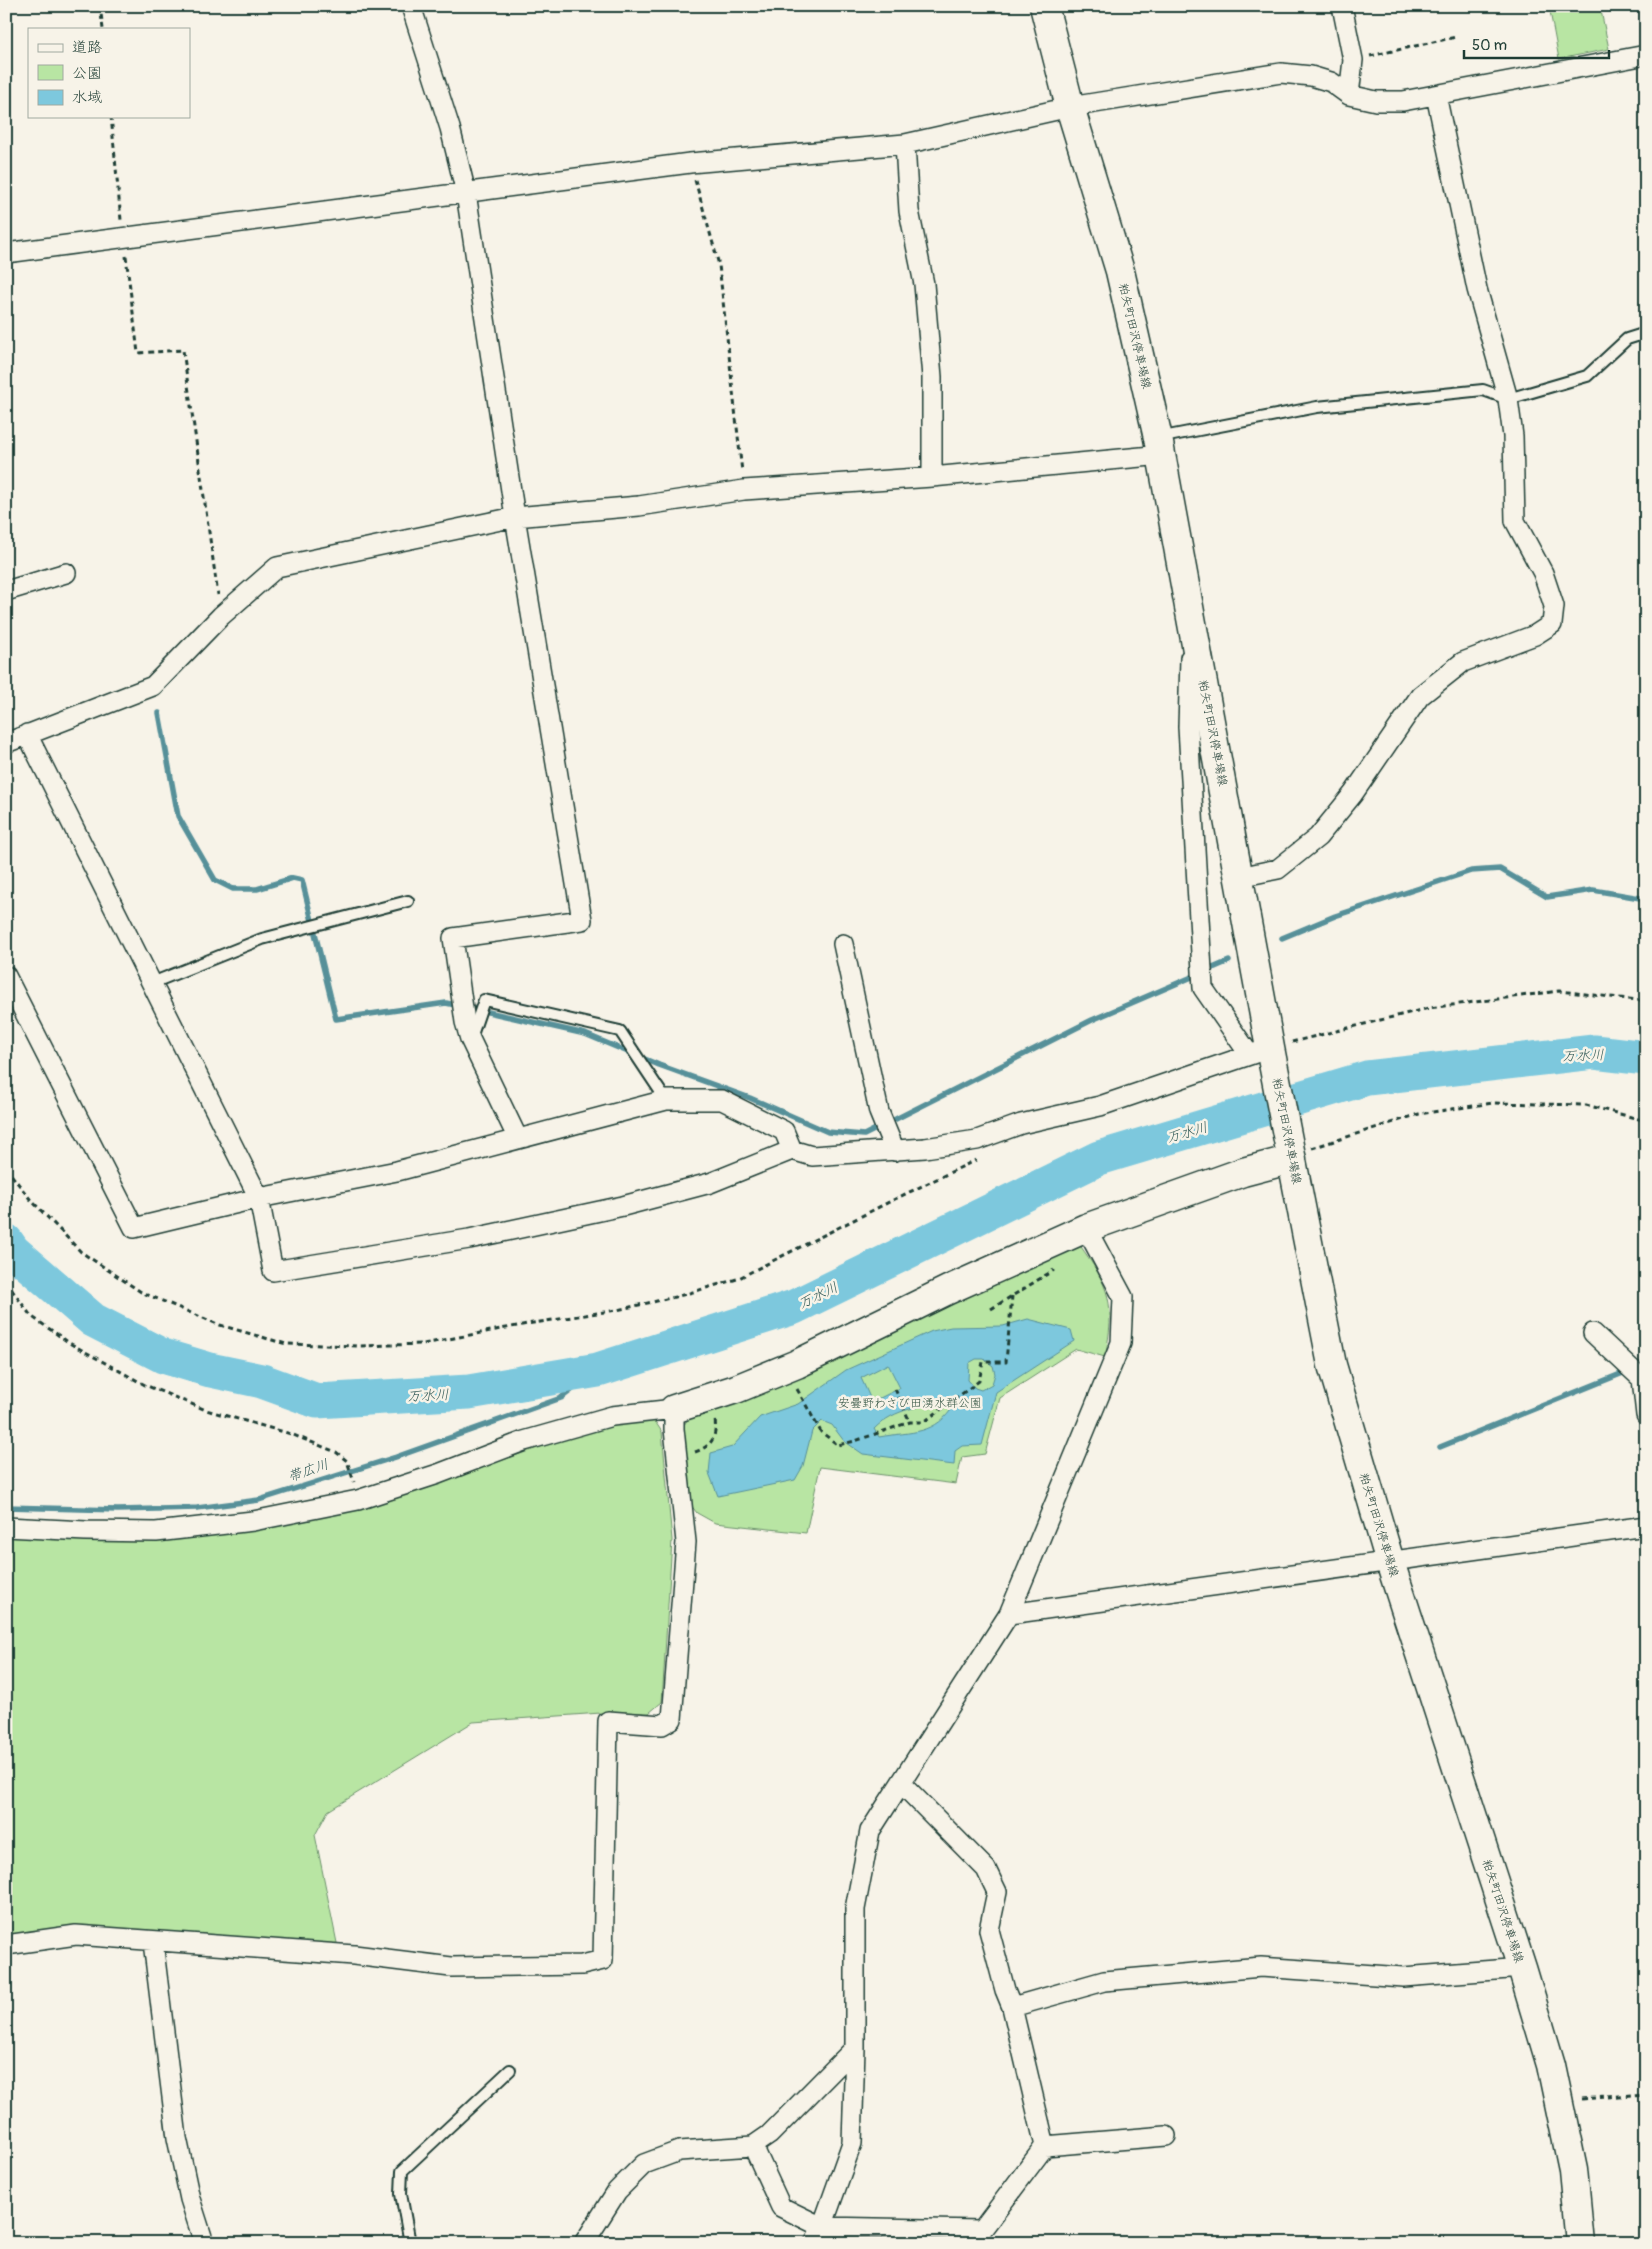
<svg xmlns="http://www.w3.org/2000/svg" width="1652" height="2249" font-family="Pangolin,'Klee One',sans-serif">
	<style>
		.green { fill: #b8e5a3; stroke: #6c916c }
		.water { fill: #7dc8dd; stroke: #579099; fill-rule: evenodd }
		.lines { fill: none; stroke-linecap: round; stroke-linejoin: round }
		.stream { stroke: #579099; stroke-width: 5.5 }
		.river { stroke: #7dc8dd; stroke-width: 35 }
		.lane-casing { stroke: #1f3d34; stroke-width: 14 }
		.street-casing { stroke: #1f3d34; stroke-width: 22 }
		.secondary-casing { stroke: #1f3d34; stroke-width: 31 }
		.path { stroke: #1f3d34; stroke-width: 3; stroke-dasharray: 5 4; stroke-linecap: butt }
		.lane { stroke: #f7f3e8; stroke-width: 10 }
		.street { stroke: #f7f3e8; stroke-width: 19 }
		.secondary { stroke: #f7f3e8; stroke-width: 28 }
		.labels { text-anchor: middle; stroke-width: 5; stroke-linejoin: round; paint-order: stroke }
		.street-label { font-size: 12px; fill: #1f3d34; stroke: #f7f3e8 }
		.park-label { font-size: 12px; fill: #365645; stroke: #f7f3e8 }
		.water-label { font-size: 14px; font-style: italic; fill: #325956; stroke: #f7f3e8 }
	</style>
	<rect width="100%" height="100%" fill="#f7f3e8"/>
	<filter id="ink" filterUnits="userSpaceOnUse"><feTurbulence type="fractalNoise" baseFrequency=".02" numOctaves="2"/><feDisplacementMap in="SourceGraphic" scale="10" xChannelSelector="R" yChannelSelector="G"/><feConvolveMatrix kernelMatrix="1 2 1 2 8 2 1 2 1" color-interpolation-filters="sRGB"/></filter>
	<g filter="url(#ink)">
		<!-- green -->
		<path class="green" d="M1549 6H1600L1609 49 1559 59Z
			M1079 1244C1110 1287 1116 1305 1105 1357L1076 1349 1000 1398 985 1454 962 1457 956 1484 820 1467 806 1533 715 1523 697 1513 690 1504 682 1438 684 1425 692 1413Z
			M649 1418 656 1423 662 1432 672 1540 662 1702 649 1713H601L473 1722 328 1811 315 1835 338 1948 6 1937V1535L248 1530 367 1507 543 1446 605 1428Z"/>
		<!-- water -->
		<path class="water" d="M1028 1319 1071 1330 1074 1341 996 1392 982 1445 962 1446 955 1451 954 1465 863 1454 844 1441 832 1425 822 1421 812 1431 803 1466 795 1480 718 1496 709 1473 711 1453 732 1447 760 1417 798 1404 846 1370 932 1331 951 1327 1003 1326ZM976 1359H984L993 1366 995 1374 992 1384 981 1390 975 1388 968 1380 969 1363ZM888 1364 900 1388 872 1402 861 1378ZM948 1399 955 1404C935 1436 913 1431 879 1437L874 1429C896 1407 921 1408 948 1399Z"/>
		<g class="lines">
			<!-- stream -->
			<path class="stream" d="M159 713 178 816 215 880 233 889H257L293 878 302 880 336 1019 446 1003 488 1012 585 1034 659 1065 750 1098 828 1132 864 1135 1092 1020 1229 961
				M1282 938 1335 916 1471 871 1500 869 1547 897 1593 890 1646 899
				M1440 1447 1628 1371
				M6 1507 118 1510 197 1508 259 1500 396 1457 561 1398 598 1370"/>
			<!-- river -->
			<path class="river" d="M6 1241 13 1251 93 1320 163 1356 210 1370 262 1381 317 1401 469 1392 598 1370 794 1307 1099 1158 1367 1078 1594 1052 1646 1058"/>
			<defs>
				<path id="lane" d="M1158 438 1317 407 1483 390 1508 399 1587 376 1627 339 1646 333
					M152 983 262 939 408 901
					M471 1038 484 1000 620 1031 666 1100
					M410 2243 401 2194 402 2171 510 2070"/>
				<path id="street" d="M411 6 450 128 466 193 515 517 582 920 453 938 465 1022 470 1039 518 1139
					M1342 6 1353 60 1349 95
					M905 144 909 211 924 284 932 377V477
					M6 253 690 163 905 144 1070 107 1281 73 1311 76 1331 82 1349 95 1376 101H1403L1646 55
					M6 591 66 573
					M1190 658 1188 727 1203 988 1249 1054
					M27 734 259 1198 273 1271 469 1239 623 1206 710 1183 792 1150 812 1156 925 1148 977 1140 1021 1124 1100 1106 1270 1048
					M6 743 153 686 221 616 277 567 515 517 639 506 744 490 932 477 1162 455
					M1239 877 1278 869 1318 837 1353 794 1420 696 1463 662 1535 635 1552 624 1554 606 1543 573 1515 521 1513 436 1508 399 1477 289 1436 95
					M843 944 879 1112 895 1151
					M6 976 134 1228 259 1198 397 1171 666 1100H722L784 1131 792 1150
					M1593 1333 1642 1379 1646 1415
					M6 1527 86 1531 156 1532 253 1521 358 1500 438 1474 524 1441 612 1416 674 1409V1429L686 1542 672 1719 662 1725 608 1721 603 1960 582 1965 451 1967 354 1955 76 1935 6 1945
					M1009 1614 1646 1526
					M901 1783 986 1869 997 1892 989 1930 1005 1990 1012 2007 1045 2146 972 2243
					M153 1942 177 2138 190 2199 204 2243
					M1012 2007 1104 1981 1261 1967 1403 1977 1522 1968
					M753 2146 781 2207 822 2227 980 2230
					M1045 2146 1166 2136
					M584 2243 617 2191 644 2164 679 2151 753 2146 769 2135 855 2048
					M814 2243 822 2227 852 2143 855 2048V1909L870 1831 1009 1614 1121 1343 1123 1297 1086 1228"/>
				<path id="secondary" d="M1044 6 1070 107 1120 271 1158 438 1270 1048 1332 1365 1390 1562 1522 1968 1551 2065 1573 2170 1580 2243
					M674 1409 736 1389 797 1364 948 1290 1086 1228 1243 1172 1292 1159"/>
			</defs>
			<!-- lane casing -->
			<use href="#lane" class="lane-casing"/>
			<!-- street casing -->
			<use href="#street" class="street-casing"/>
			<!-- secondary casing -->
			<use href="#secondary" class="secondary-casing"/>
			<!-- path -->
			<path class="path" d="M100 6 103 29
				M1370 56 1456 37
				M111 116 121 220
				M695 180 719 265 742 472
				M126 256 138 353 183 350 218 595
				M1292 1042 1429 1008 1559 991 1646 1001
				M1312 1148 1419 1114 1493 1103 1586 1105 1646 1121
				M6 1168 30 1199 81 1252 141 1292 220 1325 286 1344 359 1346 423 1344 527 1324 617 1310 679 1296 737 1279 895 1199 976 1160
				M6 1282 31 1316 71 1344 145 1385 206 1410 291 1434 336 1452 347 1461 354 1482
				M991 1309 1054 1270
				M797 1389 821 1432 838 1445 855 1441 910 1422H924L979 1381 983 1362H1006L1012 1296
				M895 1389 910 1422
				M695 1452C712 1446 717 1437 715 1419
				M1582 2099 1646 2094"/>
			<!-- lane -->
			<use href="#lane" class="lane"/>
			<!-- street -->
			<use href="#street" class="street"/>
			<!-- secondary -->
			<use href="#secondary" class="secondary"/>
		</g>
	</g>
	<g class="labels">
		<!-- street labels -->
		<g class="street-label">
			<text transform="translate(1135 336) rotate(77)" y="4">粕矢町田沢停車場線</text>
			<text transform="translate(1213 733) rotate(79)" y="4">粕矢町田沢停車場線</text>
			<text transform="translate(1287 1131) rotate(79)" y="4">粕矢町田沢停車場線</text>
			<text transform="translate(1379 1525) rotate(73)" y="4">粕矢町田沢停車場線</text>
			<text transform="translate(1503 1911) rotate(72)" y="4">粕矢町田沢停車場線</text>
		</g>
		<!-- park labels -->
		<g class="park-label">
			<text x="910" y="1407">安曇野わさび田湧水群公園</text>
		</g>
		<!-- water labels -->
		<g class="water-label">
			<text transform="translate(1583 1055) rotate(-2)" y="5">万水川</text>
			<text transform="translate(1187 1132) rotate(-16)" y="5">万水川</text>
			<text transform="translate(818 1295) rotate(-26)" y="5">万水川</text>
			<text transform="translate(428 1395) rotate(-3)" y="5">万水川</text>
			<text transform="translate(308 1470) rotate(-19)" y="5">帯広川</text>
		</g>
	</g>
	<!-- margin -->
	<rect width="1652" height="2249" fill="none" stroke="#f7f3e8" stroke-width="25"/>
	<rect x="12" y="12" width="1627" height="2224" fill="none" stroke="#1f3d34" stroke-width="2" filter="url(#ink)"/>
	<!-- legend -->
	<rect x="28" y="28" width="162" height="90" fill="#f7f3e8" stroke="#a1aaa0"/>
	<rect x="38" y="44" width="25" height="8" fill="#f7f3e8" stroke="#a1aaa0"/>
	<text x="72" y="52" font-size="15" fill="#1f3d34">道路</text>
	<rect x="38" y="65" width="25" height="15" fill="#b8e5a3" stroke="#a1aaa0"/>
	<text x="72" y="78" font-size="15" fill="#1f3d34">公園</text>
	<rect x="38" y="90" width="25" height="15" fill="#7dc8dd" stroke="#a1aaa0"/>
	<text x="72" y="102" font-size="15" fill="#1f3d34">水域</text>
	<!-- scale -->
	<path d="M1464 50v8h145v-8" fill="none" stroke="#1f3d34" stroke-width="2.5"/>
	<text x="1472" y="50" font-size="15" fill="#1f3d34" stroke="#f7f3e8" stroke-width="4" paint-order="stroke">50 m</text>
</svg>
